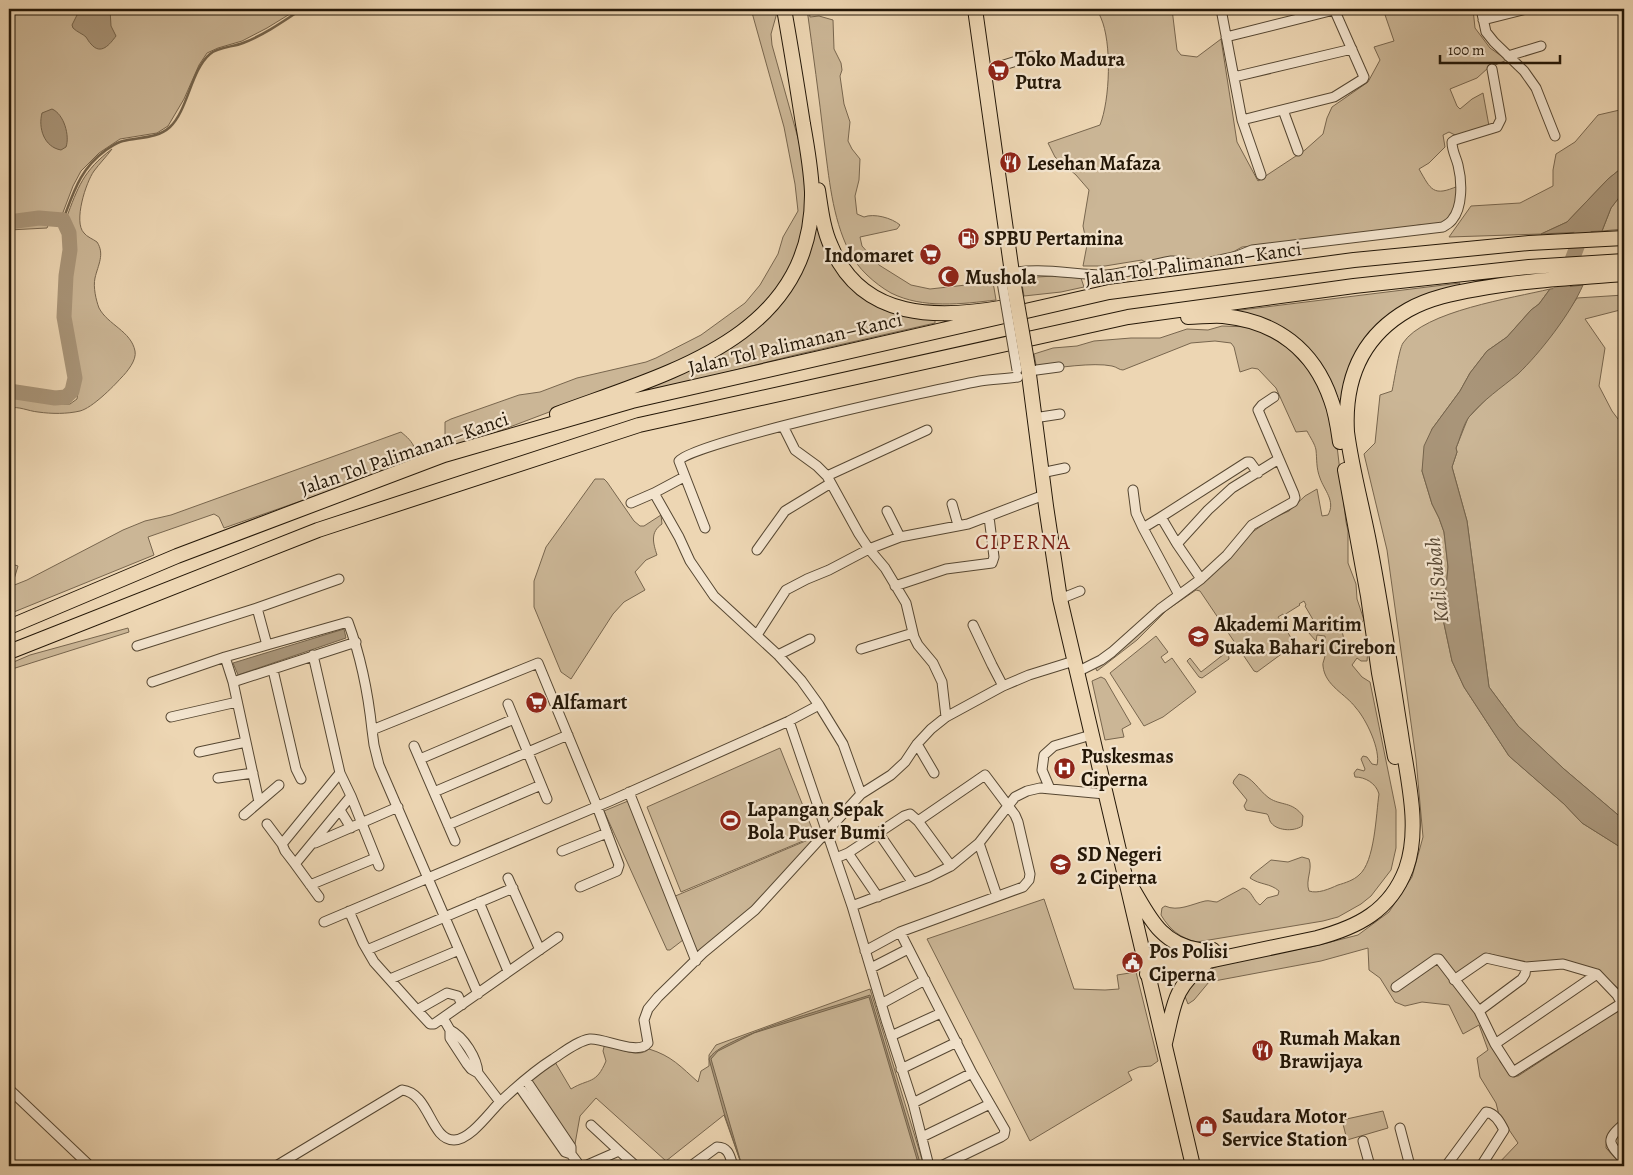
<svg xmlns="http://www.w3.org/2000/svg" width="1633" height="1175" font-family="Alegreya,serif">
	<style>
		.green { fill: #cbb696; stroke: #78664e }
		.water { fill: #a99579; stroke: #74634b }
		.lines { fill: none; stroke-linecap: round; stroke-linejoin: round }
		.stream { stroke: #74634b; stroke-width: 2.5 }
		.river { stroke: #a99579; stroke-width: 15 }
		.minor-casing { stroke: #564732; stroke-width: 11 }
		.highway-casing { stroke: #241707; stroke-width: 16 }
		.minor { stroke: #f3e4ce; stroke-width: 9 }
		.highway { stroke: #edd6b3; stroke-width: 14 }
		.minor-bridge-casing { stroke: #564732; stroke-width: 11; stroke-linecap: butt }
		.highway-bridge-casing { stroke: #241707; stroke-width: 16; stroke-linecap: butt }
		.minor-bridge { stroke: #f3e4ce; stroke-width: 9 }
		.highway-bridge { stroke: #edd6b3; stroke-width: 14 }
		.labels { text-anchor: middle; stroke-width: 4.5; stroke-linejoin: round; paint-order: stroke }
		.poi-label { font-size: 20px; font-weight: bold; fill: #241707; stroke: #f3e4ce; text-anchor: start }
		.street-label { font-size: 20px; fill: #241707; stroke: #f3e4ce }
		.water-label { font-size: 21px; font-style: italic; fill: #594935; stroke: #f3e4ce }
		.quarter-label { font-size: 22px; letter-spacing: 1px; fill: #7a1f14; stroke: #f3e4ce }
	</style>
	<rect width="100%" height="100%" fill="#edd6b3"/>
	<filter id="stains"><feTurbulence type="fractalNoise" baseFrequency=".004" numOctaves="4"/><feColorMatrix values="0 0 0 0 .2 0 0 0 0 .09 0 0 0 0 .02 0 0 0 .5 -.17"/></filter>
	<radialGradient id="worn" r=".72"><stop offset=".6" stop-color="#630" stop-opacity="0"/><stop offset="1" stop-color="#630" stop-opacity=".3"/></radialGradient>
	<!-- green -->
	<path class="green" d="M9 9H298L267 28 242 41 218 48 207 53 199 65 184 99 168 126 157 133 120 139 99 153 81 171 73 186 62 215 52 216 47 228 9 230Z
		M751 9H778L771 34 772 45 801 149 804 167 805 207 801 236 797 252 777 291 739 329 673 365 494 433 224 528 219 517 214 514 148 537 154 555 9 614V566L12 564 18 566 12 586 27 580 123 530 145 521 171 515 401 432C407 437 412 441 415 449L408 455 445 443V422L451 419 519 395 540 392 577 378 646 362 656 358 701 335 745 303 760 285 778 254 783 237 798 211 795 184 784 127Z
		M807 9H812L809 10 810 17 819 16 833 20 834 49 841 63 842 70 840 76 844 104 850 122 848 141 852 149 860 159 859 180 855 196 857 214 864 217C874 213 892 218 900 225L897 229 860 237 862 246 879 265 911 285 930 289 993 282 996 300C962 304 923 309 891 293 875 284 857 268 849 251 832 217 829 177 824 140 819 96 813 53 807 9Z
		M1087 9H1172L1177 50 1181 55 1197 57 1221 39 1237 142 1258 181 1305 150 1323 134 1327 118 1332 107 1368 82 1380 60 1374 47 1394 41 1383 9H1473L1475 28 1490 48 1507 60 1488 68 1477 78 1450 89 1457 106 1460 109 1472 99 1483 93 1489 126 1457 136 1449 132 1443 135 1445 147 1429 163 1419 169C1431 190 1433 197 1458 186 1457 200 1453 223 1436 224 1424 225 1416 224 1404 229L1242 247 1231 253 1208 260 1190 261 1177 256 1145 262 1142 260 1105 266H1083L1087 245 1083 226 1089 190 1076 175 1055 157 1048 143 1100 125C1110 100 1112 43 1101 18 1100 14 1096 12 1094 9Z
		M1624 109V166L1608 179 1567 222 1541 234 1449 237 1471 206 1520 203 1553 186V170L1556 154 1575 142 1598 115Z
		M112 149C106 157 100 163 94 171 86 182 73 222 84 233 87 237 93 239 97 242 105 254 98 265 95 278 93 287 96 300 99 308 108 325 131 331 135 351 137 360 127 372 121 378 113 387 92 408 80 411 67 414 52 414 38 412 28 411 19 406 9 408V399L17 398 64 404H70L77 399 79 383 72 350 68 317 70 270 74 243 72 230 66 219C78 187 83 171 112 149Z
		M1624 191V229L1602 231 1611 208Z
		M815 205 855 290 868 301 884 310 910 317 935 319V323L795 355 625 398 774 309Z
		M1054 276 1081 278 1084 287 1061 292 1024 296 1021 278Z
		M1460 283 1459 285 1375 332 1343 421 1324 370 1233 311Z
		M1550 289 1539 304 1531 310 1507 337 1487 351 1470 373 1460 391 1432 429 1422 471 1432 504 1439 518 1444 532 1448 567 1443 619 1452 661 1464 687 1509 756 1564 804 1582 823 1617 845 1624 852V997L1619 989 1598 971 1525 964 1490 954 1484 956 1455 976 1438 962 1478 1014 1501 1063 1513 1076H1518L1619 1010 1624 1020V1120C1613 1129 1606 1132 1606 1148L1619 1162 1615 1166H1496L1518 1143 1499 1115 1496 1103 1480 1077 1477 1058 1488 1050 1479 1025 1463 1034 1449 1005 1422 1002 1405 1006 1395 1002 1380 978 1369 970 1368 948 1321 961 1209 982 1194 1000 1188 1004 1184 994 1200 974 1225 963 1311 947 1358 935 1389 912 1412 877 1423 837 1416 759 1387 550 1364 454 1375 443 1380 395 1392 391C1394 382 1399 349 1403 343 1424 311 1513 298 1550 289Z
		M1624 295V309L1585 319 1605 348 1599 386 1612 411 1621 423 1624 434V820L1564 769 1518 726 1489 687 1467 521 1452 467 1457 452 1456 448 1468 418 1493 392 1518 373 1556 328 1577 298Z
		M1222 326 1251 327 1262 330 1289 349 1317 379 1324 392 1337 446 1346 522 1348 531V563L1356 584 1357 599 1364 620 1357 628 1342 631 1346 648 1364 645 1368 648 1367 661H1361L1357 658 1352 665 1362 677 1370 682 1396 810V848L1391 870 1371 896 1361 904 1338 917 1323 921 1197 942C1180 938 1170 930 1161 915L1162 908 1165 906C1178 912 1192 904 1205 901 1209 900 1213 902 1217 902L1243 888C1252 890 1253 901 1260 905L1267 898 1278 895 1279 891C1270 883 1260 885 1250 878L1252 875 1271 860 1288 862 1302 857 1309 859C1313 870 1305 880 1309 891 1318 894 1329 889 1338 885 1345 883 1354 880 1359 875 1375 862 1376 814 1379 794 1376 783 1365 777 1355 777L1354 773 1357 769 1364 771 1365 769 1361 759 1363 756 1367 757 1372 764 1377 765C1381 750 1366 719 1356 708 1346 694 1325 686 1323 666 1322 663 1325 659 1325 655 1326 649 1325 642 1325 636L1317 635 1316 641 1308 632 1319 627 1317 623H1315L1305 606 1306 605 1304 601 1299 604 1300 605 1284 615 1283 614 1278 617 1295 644 1257 672 1254 671 1200 591 1196 590 1167 610 1137 640 1097 671 1095 667 1153 619 1222 566 1248 535 1273 518 1289 511 1305 496 1317 489 1322 516 1328 515C1336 501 1324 490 1320 478 1316 468 1317 459 1316 450 1315 444 1310 437 1307 431L1296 432 1276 388 1258 369 1252 368 1240 372 1234 347 1231 343 1215 341 1191 343 1123 370C1119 370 1117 367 1112 366 1093 362 1057 368 1037 370L1034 354 1053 348 1077 346 1094 341 1131 338H1160L1187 329 1208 330Z
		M595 479H604L607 482 634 521 640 526H644L661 515 662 524C650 532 653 543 657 555L646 560 635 572 645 590 624 602 613 614 571 679 561 672 534 607V581L546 547Z
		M128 628 129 632 9 670V664L30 655Z
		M1156 636 1168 652 1161 657 1165 663 1172 658 1196 692 1163 717 1144 726 1110 673Z
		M1228 651 1229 659 1202 678 1199 677 1187 661 1190 658 1201 672Z
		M1101 677 1105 679 1131 724 1122 729 1124 737 1105 740 1092 681Z
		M780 748 815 836 681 892 647 807Z
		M1239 774C1253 777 1258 790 1269 798 1281 806 1292 801 1303 816L1302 826C1294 832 1275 831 1270 821 1269 819 1269 816 1267 814L1246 810 1244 806 1247 800 1233 783 1234 780Z
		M628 801 668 899 683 940 670 950H667L604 811Z
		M815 837 756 904 696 954 673 897Z
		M1044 899 1074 989 1105 990 1119 989 1117 975 1136 972 1158 1061 1151 1066 1139 1067 1128 1072 1132 1080 1030 1141 927 939Z
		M870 989 924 1166H742L724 1115 666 1161 596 1098 580 1116 575 1144 530 1081 555 1062 571 1089C589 1078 596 1085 606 1061L603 1051 605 1043C617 1048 638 1059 649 1049 672 1056 681 1067 698 1082L701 1071 709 1066V1055L716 1045Z
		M1383 1111 1388 1128 1347 1140 1342 1120Z"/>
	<!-- water -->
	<path class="water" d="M80 9H110L111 26 116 36C110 44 101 56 91 44 89 42 88 40 86 37 83 34 77 32 73 28L72 25Z
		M52 109C64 114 70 136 66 147L61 150C44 147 38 128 42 113Z
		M1624 166V191L1611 208 1602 231 1541 234 1567 222 1608 179Z
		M1583 285C1571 313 1540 353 1518 374 1501 388 1483 400 1469 417 1463 425 1460 439 1456 448L1457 452 1452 467 1467 521 1489 687 1518 726 1564 769 1624 820V852L1617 845 1582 823 1564 804 1509 756 1464 687 1452 661 1443 619 1448 567 1444 532 1439 518 1432 504 1422 471 1424 446 1432 429 1460 391 1470 373 1487 351 1507 337 1531 310 1539 304 1550 289Z
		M344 629 346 638 238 675 233 663Z
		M870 995 921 1166H919L869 997 754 1033 718 1051 711 1059 742 1166 724 1113 709 1059C718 1037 844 1004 870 995Z"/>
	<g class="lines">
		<!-- stream -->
		<path class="stream" d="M63 220C74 191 80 169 106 150 111 147 117 142 123 141 138 137 157 139 170 127 188 110 191 70 210 54 218 47 233 47 243 43 264 35 284 21 302 9"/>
		<!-- river -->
		<path class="river" d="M9 222 39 218 63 220 69 233 70 250 66 276 64 317 75 378 72 391 66 397 55 398 9 391
			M1552 306 1557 300 1584 228"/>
		<defs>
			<path id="minor" d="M1221 9 1242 120 1261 175
				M1481 9 1486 32 1494 42 1524 71 1536 88 1555 136
				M1483 20 1526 9
				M1226 37 1334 10
				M1508 56 1541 46
				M985 71 1032 56
				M1234 77 1352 49
				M1283 110 1298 151
				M1242 120 1334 97 1363 79 1364 77 1334 9
				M1002 282 1005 274C1039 266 1073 275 1106 275 1128 274 1149 264 1171 261 1180 260 1187 265 1197 265L1237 256 1252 250 1443 227C1446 225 1450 223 1452 220 1463 207 1462 181 1458 165 1456 157 1452 151 1452 142L1455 140 1497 127 1501 119 1492 69
				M1029 371 1059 367
				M1274 397 1262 405 1258 410 1279 459
				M1034 418 1060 414
				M783 426 795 450 817 466 827 476 859 534 869 549 885 568 906 603 914 637 918 645 933 663 942 682 946 717
				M1041 473 1065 468
				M827 476 927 430
				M1133 490 1136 513 1143 528 1179 595
				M654 493 684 477
				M631 503 654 493 679 537 690 561 714 596 778 655 801 680 819 705
				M952 504 958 525
				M887 511 900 537
				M705 528 679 461C688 443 943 388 980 381 992 379 1005 379 1018 377
				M1143 528 1161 517
				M1177 544 1161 517 1247 462H1250L1258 473
				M757 550 785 511 831 483
				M895 586 946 569 992 563 994 557 989 517
				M1060 599 1080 591
				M257 608 339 579
				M973 625 992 665 1003 686
				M757 635 786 590 807 579 829 570 869 549 900 537 968 524 1044 495
				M137 646 257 608 267 645 348 622C361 657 368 692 372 730L538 663 595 801 619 865 617 871 580 887
				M861 649 913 633
				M313 655 340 773 351 796 379 866
				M778 655 810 639
				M225 657 233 682 259 802
				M273 670 296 769 301 779
				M1077 672 1101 660 1112 652 1160 609 1201 579 1227 555 1252 525 1293 502 1295 498 1294 494 1279 459 1232 488 1208 510 1177 544 1201 579
				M152 682 225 657 267 645
				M233 682 356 642
				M508 704 547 799
				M171 717 237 702
				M789 721 852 906 886 1020 913 1103 929 1166
				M372 730 374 745 379 765 478 994
				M917 744 934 773
				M414 746 455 841
				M199 752 246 742
				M420 759 514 719
				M218 778 253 773
				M1050 789 1042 770 1044 755 1054 746 1091 735
				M434 792 568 735
				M629 792 696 961
				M340 810 351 828
				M244 815 279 785
				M267 824 282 844 340 773
				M448 825 541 785
				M880 835 913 883
				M315 843 398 807
				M979 843 997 896
				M282 844 285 851 295 864
				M562 851 607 833
				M848 853 878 897
				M836 858 848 853 904 816 910 814 918 821 951 866
				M508 878 540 950
				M310 885 373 859 375 856
				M319 897 295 864 351 796
				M479 902 508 971
				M852 906 929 877 951 866 979 843 1015 797 1027 791 1040 788 1105 794
				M349 911 363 943 374 962 417 1010 430 1024H434L558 937
				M324 922 610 801 789 721 819 705 843 744 861 794
				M900 932 972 1073 1005 1130 1004 1135 1001 1137 941 1166
				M367 950 513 888
				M865 951 900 932 1023 887 1029 880 1030 874 1018 822 1015 815 985 775 918 821
				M871 968 908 949
				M390 979 459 950
				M1454 980 1486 958 1526 967 1563 964 1597 974 1617 995 1624 1007
				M1396 987 1436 959H1439L1479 1011 1495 1044 1513 1072 1622 1003
				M881 1004 925 980
				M417 1010 447 993 458 996 462 1005
				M1479 1011 1522 979 1525 974 1526 967
				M443 1018 450 1030V1038L467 1064 471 1069 478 1073 500 1102
				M450 1030C464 1037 477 1058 478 1073
				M891 1036 941 1013
				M1495 1044 1597 974
				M901 1069 957 1042
				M526 1080 571 1147V1154
				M519 1086 565 1152 571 1154 580 1166
				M9 1089 90 1166
				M913 1103 972 1073
				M1624 1124C1605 1140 1608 1143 1624 1160
				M591 1125 619 1151
				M1400 1128 1410 1166
				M922 1137 990 1104
				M1363 1141 1370 1166
				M276 1166 402 1090C430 1093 430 1140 454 1140 470 1140 489 1113 500 1102 516 1087 534 1071 553 1059 564 1052 577 1041 590 1039 605 1038 638 1056 648 1043L644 1020 648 1009 658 997 703 953 755 910 861 794 891 775 905 762 917 744 931 729 946 717 1003 686 1029 675 1074 661
				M579 1166 587 1165 619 1151 636 1166
				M691 1166 717 1147C729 1147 730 1157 733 1166
				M1446 1166 1486 1112C1495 1113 1500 1122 1504 1130L1481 1166"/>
			<path id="highway" d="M975 9 1013 280
				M818 190C821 209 823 229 831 246 862 321 939 319 1006 307
				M1188 317C1199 317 1212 315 1223 316 1276 321 1314 350 1331 400 1336 413 1338 428 1340 442
				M1028 367 1046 506 1060 599 1193 1166
				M557 414C667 373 814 338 812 192 811 169 807 146 803 124 797 86 791 47 784 9
				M1345 470 1368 596 1379 673 1395 757
				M9 627 177 556 444 455 632 401 1109 292 1354 260 1529 243 1624 238
				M9 652 318 530 639 425 1128 317 1354 286 1529 267 1624 261
				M1131 886C1149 916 1160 944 1199 950
				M1145 963 1213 950
				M1147 974 1317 938C1358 927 1390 911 1406 869 1421 827 1407 777 1401 734 1391 672 1382 609 1370 547 1363 509 1352 471 1347 432 1344 380 1361 337 1408 310 1429 298 1454 293 1477 289 1525 280 1575 278 1624 274
				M1165 1043C1174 1006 1173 987 1206 963"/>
		</defs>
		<!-- minor casing -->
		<use href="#minor" class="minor-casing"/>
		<!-- highway casing -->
		<use href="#highway" class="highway-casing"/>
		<!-- minor -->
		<use href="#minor" class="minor"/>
		<!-- highway -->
		<use href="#highway" class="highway"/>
		<defs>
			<path id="minor-bridge" d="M1002 282 1017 370"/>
			<path id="highway-bridge" d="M1013 280 1028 367"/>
		</defs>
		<!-- minor-bridge casing -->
		<use href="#minor-bridge" class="minor-bridge-casing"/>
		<!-- highway-bridge casing -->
		<use href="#highway-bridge" class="highway-bridge-casing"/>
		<!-- minor-bridge -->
		<use href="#minor-bridge" class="minor-bridge"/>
		<!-- highway-bridge -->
		<use href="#highway-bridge" class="highway-bridge"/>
	</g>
	<!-- icons -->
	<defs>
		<symbol id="supermarket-disc" viewBox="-11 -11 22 22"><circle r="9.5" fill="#8f2418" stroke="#f3e4ce"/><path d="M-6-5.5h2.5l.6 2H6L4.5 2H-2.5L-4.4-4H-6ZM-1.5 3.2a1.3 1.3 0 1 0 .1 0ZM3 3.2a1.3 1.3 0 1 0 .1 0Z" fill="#fff"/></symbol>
		<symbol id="restaurant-disc" viewBox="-11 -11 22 22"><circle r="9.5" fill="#8f2418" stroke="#f3e4ce"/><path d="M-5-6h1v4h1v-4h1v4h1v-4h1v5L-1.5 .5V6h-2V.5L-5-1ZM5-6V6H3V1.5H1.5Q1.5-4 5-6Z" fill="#fff"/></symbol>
		<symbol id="fuel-disc" viewBox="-11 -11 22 22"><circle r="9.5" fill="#8f2418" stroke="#f3e4ce"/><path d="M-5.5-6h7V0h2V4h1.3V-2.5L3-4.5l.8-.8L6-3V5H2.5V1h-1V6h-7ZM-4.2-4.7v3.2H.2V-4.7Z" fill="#fff"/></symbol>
		<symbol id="mosque-disc" viewBox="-11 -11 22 22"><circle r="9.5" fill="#8f2418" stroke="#f3e4ce"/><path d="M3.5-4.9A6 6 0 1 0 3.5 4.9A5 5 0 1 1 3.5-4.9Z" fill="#fff"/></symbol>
		<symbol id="university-disc" viewBox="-11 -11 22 22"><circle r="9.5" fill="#8f2418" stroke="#f3e4ce"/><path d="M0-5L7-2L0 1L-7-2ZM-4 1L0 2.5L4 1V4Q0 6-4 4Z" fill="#fff"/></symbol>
		<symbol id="hospital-disc" viewBox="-11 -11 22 22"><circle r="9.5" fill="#8f2418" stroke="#f3e4ce"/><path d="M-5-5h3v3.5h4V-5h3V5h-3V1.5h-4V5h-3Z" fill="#fff"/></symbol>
		<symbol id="stadium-disc" viewBox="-11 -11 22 22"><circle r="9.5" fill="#8f2418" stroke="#f3e4ce"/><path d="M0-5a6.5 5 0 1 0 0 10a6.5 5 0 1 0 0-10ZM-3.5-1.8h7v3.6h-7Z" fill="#fff"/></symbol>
		<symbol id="school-disc" viewBox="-11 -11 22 22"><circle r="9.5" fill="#8f2418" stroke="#f3e4ce"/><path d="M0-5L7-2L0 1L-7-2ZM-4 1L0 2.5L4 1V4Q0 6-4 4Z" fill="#fff"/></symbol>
		<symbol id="civic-disc" viewBox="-11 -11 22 22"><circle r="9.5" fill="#8f2418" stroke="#f3e4ce"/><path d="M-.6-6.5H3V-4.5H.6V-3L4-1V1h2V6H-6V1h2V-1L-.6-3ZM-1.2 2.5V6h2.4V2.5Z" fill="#fff"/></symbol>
		<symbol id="shop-disc" viewBox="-11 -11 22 22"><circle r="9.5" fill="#8f2418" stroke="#f3e4ce"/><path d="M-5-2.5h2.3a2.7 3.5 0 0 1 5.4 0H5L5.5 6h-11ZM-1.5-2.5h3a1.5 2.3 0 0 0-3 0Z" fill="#fff"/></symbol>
	</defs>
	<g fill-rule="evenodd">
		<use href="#supermarket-disc" x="986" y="58" width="25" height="25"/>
		<use href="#restaurant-disc" x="998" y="150" width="25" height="25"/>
		<use href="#fuel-disc" x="956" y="226" width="25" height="25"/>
		<use href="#supermarket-disc" x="918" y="242" width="25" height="25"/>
		<use href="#mosque-disc" x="936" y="264" width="25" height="25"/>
		<use href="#university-disc" x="1186" y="624" width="25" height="25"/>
		<use href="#supermarket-disc" x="524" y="690" width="25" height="25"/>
		<use href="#hospital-disc" x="1052" y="756" width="25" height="25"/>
		<use href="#stadium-disc" x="718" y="808" width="25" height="25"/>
		<use href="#school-disc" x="1048" y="852" width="25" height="25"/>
		<use href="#civic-disc" x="1120" y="950" width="25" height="25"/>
		<use href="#restaurant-disc" x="1250" y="1038" width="25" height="25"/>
		<use href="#shop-disc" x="1194" y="1114" width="25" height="25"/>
	</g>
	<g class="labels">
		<!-- poi labels -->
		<g class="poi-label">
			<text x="1015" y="66">Toko Madura<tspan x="1015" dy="23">Putra</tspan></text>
			<text x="1027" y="170">Lesehan Mafaza</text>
			<text x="984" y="245">SPBU Pertamina</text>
			<text x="914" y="262" text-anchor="end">Indomaret</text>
			<text x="965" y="284">Mushola</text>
			<text x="1214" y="631">Akademi Maritim<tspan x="1214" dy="23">Suaka Bahari Cirebon</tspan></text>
			<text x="552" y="709">Alfamart</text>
			<text x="1081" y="763">Puskesmas<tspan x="1081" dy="23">Ciperna</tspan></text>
			<text x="747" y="816">Lapangan Sepak<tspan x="747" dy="23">Bola Puser Bumi</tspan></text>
			<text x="1077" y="861">SD Negeri<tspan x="1077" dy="23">2 Ciperna</tspan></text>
			<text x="1149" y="958">Pos Polisi<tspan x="1149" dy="23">Ciperna</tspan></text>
			<text x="1279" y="1045">Rumah Makan<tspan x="1279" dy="23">Brawijaya</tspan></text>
			<text x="1222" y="1123">Saudara Motor<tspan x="1222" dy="23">Service Station</tspan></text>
		</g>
		<!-- street labels -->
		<g class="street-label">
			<text transform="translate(1193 263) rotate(-8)" y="7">Jalan Tol Palimanan–Kanci</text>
			<text transform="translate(795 343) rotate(-13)" y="7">Jalan Tol Palimanan–Kanci</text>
			<text transform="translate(404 453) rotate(-19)" y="7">Jalan Tol Palimanan–Kanci</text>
		</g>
		<!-- water labels -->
		<g class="water-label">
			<text transform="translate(1437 580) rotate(-96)" y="7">Kali Subah</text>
		</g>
		<!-- quarter labels -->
		<g class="quarter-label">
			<text x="1023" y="549">CIPERNA</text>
		</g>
	</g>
	<!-- margin -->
	<rect width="1633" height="1175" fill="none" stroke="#edd6b3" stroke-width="30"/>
	<rect x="10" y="10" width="1613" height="1155" fill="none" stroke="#241707" stroke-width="2.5"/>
	<rect x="15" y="15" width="1603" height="1145" fill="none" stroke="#241707"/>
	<!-- scale -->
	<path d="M1440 55v8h120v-8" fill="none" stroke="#241707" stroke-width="2.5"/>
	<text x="1448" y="55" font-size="15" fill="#241707" stroke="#f3e4ce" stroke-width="4" paint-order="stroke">100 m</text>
	<rect width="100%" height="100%" filter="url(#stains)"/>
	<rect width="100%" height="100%" fill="url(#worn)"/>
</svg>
